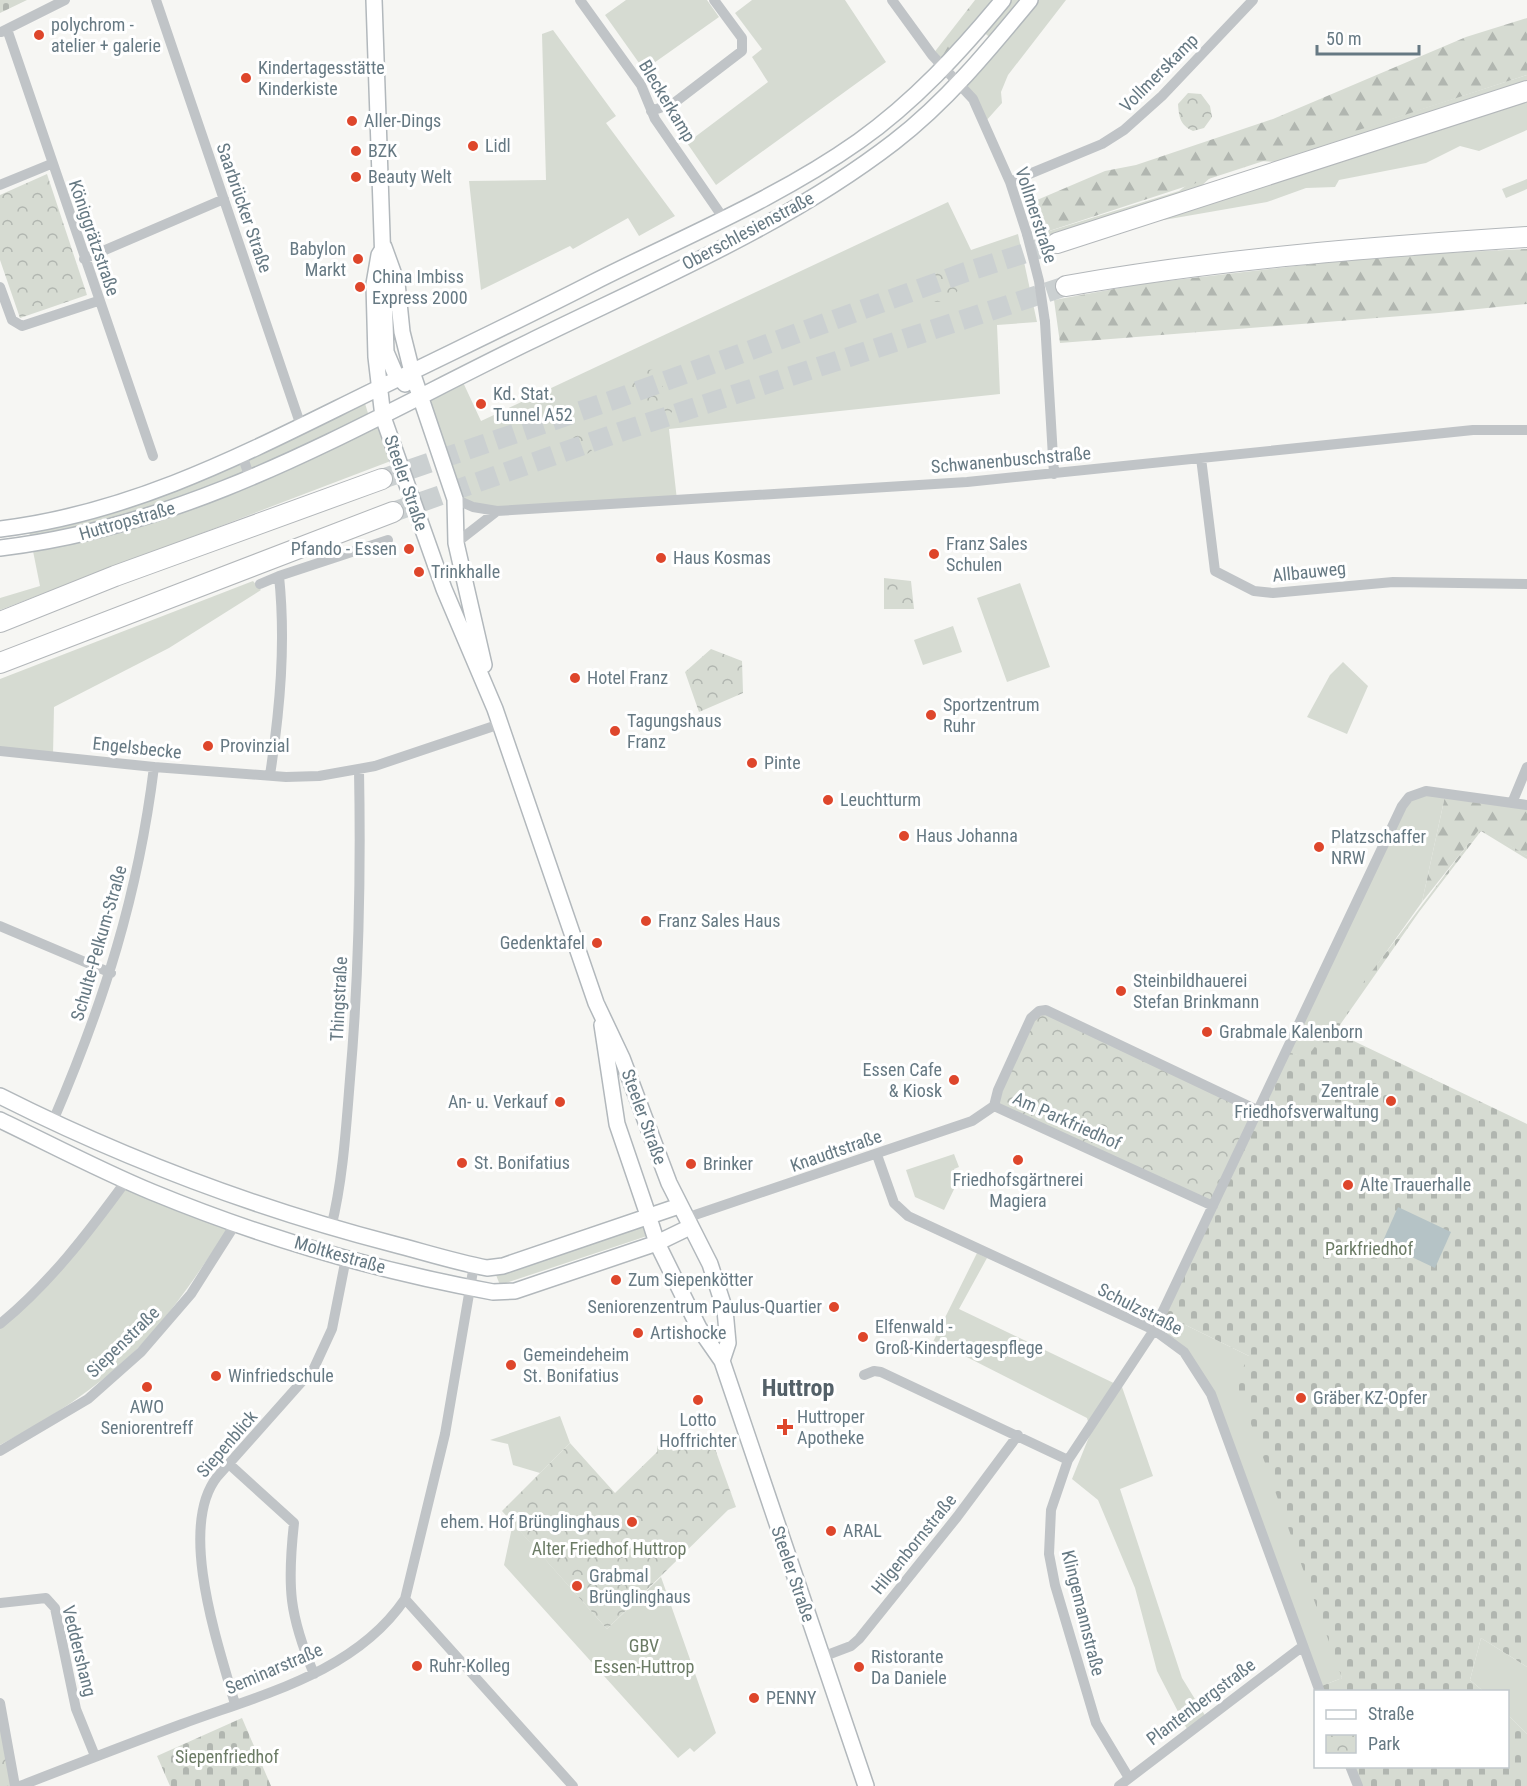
<svg xmlns="http://www.w3.org/2000/svg" width="1527" height="1786" font-family="'Roboto Condensed',sans-serif">
	<style>
		.green { fill: #d6dbd2 }
		.forest { fill: url(#forest-firs) }
		.cemetery { fill: url(#cemetery-stones) }
		.park { fill: url(#park-crowns) }
		.water { fill: #b5c3c6 }
		.lines { fill: none; stroke-linecap: round; stroke-linejoin: round }
		.highway-tunnel { stroke: #cbd0d1; stroke-width: 20; stroke-dasharray: 20 10; stroke-linecap: butt }
		.secondary-casing { stroke: #b2b8bc; stroke-width: 18 }
		.highway-casing { stroke: #b3b7ba; stroke-width: 22 }
		.street { stroke: #c0c4c7; stroke-width: 10 }
		.secondary { stroke: #fff; stroke-width: 15 }
		.highway { stroke: #fff; stroke-width: 20 }
		.street-bridge { stroke: #c0c4c7; stroke-width: 10 }
		.poi-dot { fill: #de462b; stroke: #fff; stroke-width: 2 }
		.labels { text-anchor: middle; stroke-width: 6; stroke-linejoin: round; paint-order: stroke }
		.poi-label { font-size: 18px; fill: #667983; stroke: #fff; text-anchor: start }
		.street-label { font-size: 18px; fill: #667983; stroke: #fff }
		.park-label { font-size: 18px; fill: #6b7b65; stroke: #fff }
		.district-label { font-size: 24px; font-weight: bold; fill: #546169; stroke: #fff }
	</style>
	<defs>
		<pattern id="forest-firs" width="22" height="20" patternUnits="userSpaceOnUse" patternTransform="scale(1.5)"><rect width="22" height="20" fill="#d6dbd2"/><path d="M5 1l3.5 6h-7zM16 11l3.5 6h-7z" fill="#b1b6b0"/></pattern>
		<pattern id="cemetery-stones" width="16" height="16" patternUnits="userSpaceOnUse" patternTransform="scale(1.5)"><rect width="16" height="16" fill="#d6dbd2"/><path d="M2 7V4a2 2 0 0 1 4 0v3zM10 15v-3a2 2 0 0 1 4 0v3z" fill="#b1b6b0"/></pattern>
		<pattern id="park-crowns" width="20" height="18" patternUnits="userSpaceOnUse" patternTransform="scale(1.5)"><rect width="20" height="18" fill="#d6dbd2"/><path d="M2 6a3 3 0 1 1 6 0M12 15a3 3 0 1 1 6 0" fill="none" stroke="#b1b6b0"/></pattern>
	</defs>
	<rect width="100%" height="100%" fill="#f6f6f3"/>
	<!-- green -->
	<path class="green" d="M626 0H707L719 17 644 70 605 15Z
		M752 0H845L886 62 716 185 687 143 768 82 752 57 762 49 735 13Z
		M1004 0H1066L1008 75 1001 92 1002 103 985 122 960 82 994 41 980 29Z
		M553 30 616 116 606 123 675 216 639 236 628 218 573 249 570 246 481 290 469 181 546 180 542 34Z
		M1527 75V81L1276 162 1261 161Z
		M1527 100V130L1479 151 1460 146 1426 163 1339 180 1335 187 1306 188 1267 202 1158 221Z
		M1211 177 1199 188 1044 238 1043 233 1179 191 1187 185Z
		M1527 179V189L1506 198 1502 189Z
		M948 202 971 250 1018 234 1037 322 997 325 1000 394 669 429 677 500 493 510 465 506 422 398 461 378 481 421Z
		M363 397 371 423 382 418 396 459 0 610V598L40 586 28 526 77 516Z
		M253 581 261 590 169 648 54 707 53 755 0 750V679Z
		M1020 583 1050 667 1007 682 977 598Z
		M953 626 962 652 923 665 914 640Z
		M1343 662 1368 686 1347 734 1307 717 1330 675Z
		M1419 795 1445 796 1422 902 1339 1018 1307 1058 1287 1052 1404 806Z
		M954 1154 959 1167 954 1169 958 1181 944 1210 915 1197 906 1170Z
		M126 1182 232 1223C202 1267 173 1313 135 1351 96 1389 48 1420 0 1445V1325L17 1310Z
		M642 1223 647 1236 500 1285 496 1275Z
		M977 1253 987 1258 959 1309 1122 1387 1153 1476 1120 1489 1182 1678 1206 1717 1188 1731 1157 1671 1135 1588 1098 1500 1072 1479 1091 1432 1087 1418 945 1346 938 1357 929 1350Z
		M1163 1314 1249 1356 1342 1678 1319 1687 1205 1379 1155 1330Z
		M560 1416 570 1443 540 1473 513 1465 508 1444 490 1440Z
		M513 1523 607 1629 661 1577 716 1733 694 1752 690 1748 678 1758 504 1565Z
		M1481 1638 1527 1667V1734L1508 1715V1692L1483 1691 1470 1680Z"/>
	<!-- forest -->
	<path class="forest" d="M975 0H1001L944 65 933 54Z
		M1527 18V75L1043 233 1030 203 1105 171 1136 165 1273 119 1466 37Z
		M1527 249V304L1439 313 1060 343 1054 300 1141 284 1382 256Z
		M1445 796 1527 807V856L1481 828 1422 902Z"/>
	<!-- cemetery -->
	<path class="cemetery" d="M0 0H27L0 13Z
		M1481 827 1527 856V859L1481 831 1419 912 1335 1032 1527 1124V1667L1481 1638 1470 1680 1483 1691H1321L1319 1687 1342 1678 1236 1382 1249 1356 1163 1314 1287 1052 1307 1057Z
		M1508 1715 1527 1734V1786H1358L1350 1767 1508 1766Z
		M242 1718 271 1786H170L157 1756Z"/>
	<!-- park -->
	<path class="park" d="M1188 93 1201 94 1210 106 1212 117 1204 128 1193 131C1180 125 1179 117 1178 104Z
		M47 174 87 295 20 318 0 260V195Z
		M940 266 965 280C957 294 947 305 929 301L926 289 918 280 926 267 936 271Z
		M653 370 663 387 676 393 672 412 666 417H648L644 403 630 391C634 378 638 368 653 370Z
		M579 429 592 451 576 460 563 439Z
		M884 578 911 581 914 609H884Z
		M711 649 742 661 743 693 699 712 685 672Z
		M1045 1011 1256 1110 1213 1205 995 1105 1034 1017Z
		M664 1441 673 1451 713 1443 736 1507 728 1510 607 1629 502 1511 570 1443 615 1493 657 1452V1446Z
		M0 1705 15 1786H0Z"/>
	<!-- water -->
	<path class="water" d="M1398 1207 1451 1232 1435 1268 1382 1243Z"/>
	<g class="lines">
		<!-- highway-tunnel -->
		<path class="highway-tunnel" d="M382 479 613 400 966 272 1057 243
			M393 512 623 431 1066 286"/>
		<defs>
			<path id="secondary" d="M374 0 386 352 395 373 405 384
				M384 247 379 255 374 284 376 357 383 417 444 589 495 709 596 1003 622 1058 669 1183 710 1264 725 1310 728 1343 722 1361
				M384 247 397 283 402 332 412 372 455 499 456 543 484 665
				M0 529C142 512 261 445 387 384 456 350 526 317 594 282 683 237 777 199 859 141 914 102 960 52 1003 0
				M0 548C196 525 356 426 529 342 653 281 785 226 894 142 946 102 988 51 1030 0
				M602 1025 617 1124 648 1215 657 1243 699 1328 722 1361 866 1786
				M0 1096C125 1159 258 1209 393 1244 424 1252 455 1262 487 1268L503 1266 679 1206
				M0 1120C50 1144 101 1171 152 1192 261 1237 378 1271 493 1292L515 1291 657 1243 690 1227"/>
			<path id="highway" d="M1057 243 1527 91
				M1066 286C1218 259 1373 247 1527 237
				M0 622 115 576 382 479
				M0 663 393 512"/>
		</defs>
		<!-- secondary casing -->
		<use href="#secondary" class="secondary-casing"/>
		<!-- highway casing -->
		<use href="#highway" class="highway-casing"/>
		<!-- street -->
		<path class="street" d="M156 0 301 426
			M580 0 641 85 655 119 724 219
			M892 0 932 55 973 99 1010 182 1027 234
			M7 29 153 456
			M1 32 65 0
			M651 111 674 103 742 51V38L714 0
			M1010 182 1102 144 1124 130 1162 96 1253 0
			M0 185 51 164
			M84 259 224 199
			M0 287 12 320 22 326 98 301
			M1045 322 1054 474
			M242 455 250 478
			M1201 458 1215 571 1254 591 1273 593 1393 582 1527 584
			M455 499 473 507 497 511 967 482 1473 430H1527
			M456 543 497 511
			M260 584 279 576
			M0 751 154 767 286 777 319 776 375 766 500 724
			M270 775C280 709 286 643 279 576L388 540
			M1512 803 1527 767
			M0 926 111 973
			M994 1106 998 1090 1031 1018 1039 1011 1046 1010 1257 1110
			M994 1106 1213 1206
			M53 1121C104 1002 138 896 154 767
			M877 1155 894 1203 908 1216 1154 1330 1184 1352 1211 1394 1320 1692
			M686 1218 972 1121 994 1106
			M331 1228C343 1180 346 1128 350 1079 359 976 361 874 359 770
			M0 1324C50 1283 88 1233 126 1181
			M864 1375 874 1371 881 1372 1068 1460
			M0 1451 88 1399 141 1352 191 1294 236 1223
			M229 1464 294 1523C287 1587 289 1615 314 1674
			M405 1599 573 1786
			M0 1603 46 1598 55 1608 76 1709 95 1756
			M822 1657 851 1646 859 1639 957 1517 1018 1435
			M0 1703 15 1786
			M235 1704C219 1647 177 1528 217 1477L314 1368 332 1329 346 1258
			M1350 1766 1358 1786
			M1129 1778 1096 1723 1055 1585 1049 1554 1051 1510 1068 1460 1154 1330 1402 806 1409 797 1426 791 1527 805
			M20 1786C74 1765 128 1744 182 1724 260 1695 355 1673 405 1599L445 1434 474 1265
			M1119 1786 1303 1646"/>
		<!-- secondary -->
		<use href="#secondary" class="secondary"/>
		<!-- highway -->
		<use href="#highway" class="highway"/>
		<!-- street-bridge -->
		<path class="street-bridge" d="M1027 234 1039 281 1045 322"/>
	</g>
	<!-- markers -->
	<g class="poi-dot">
		<circle cx="39" cy="35" r="6"/>
		<circle cx="246" cy="78" r="6"/>
		<circle cx="352" cy="121" r="6"/>
		<circle cx="473" cy="146" r="6"/>
		<circle cx="356" cy="151" r="6"/>
		<circle cx="356" cy="177" r="6"/>
		<circle cx="358" cy="259" r="6"/>
		<circle cx="360" cy="287" r="6"/>
		<circle cx="481" cy="404" r="6"/>
		<circle cx="409" cy="549" r="6"/>
		<circle cx="934" cy="554" r="6"/>
		<circle cx="661" cy="558" r="6"/>
		<circle cx="419" cy="572" r="6"/>
		<circle cx="575" cy="678" r="6"/>
		<circle cx="931" cy="715" r="6"/>
		<circle cx="615" cy="731" r="6"/>
		<circle cx="208" cy="746" r="6"/>
		<circle cx="752" cy="763" r="6"/>
		<circle cx="828" cy="800" r="6"/>
		<circle cx="904" cy="836" r="6"/>
		<circle cx="1319" cy="847" r="6"/>
		<circle cx="646" cy="921" r="6"/>
		<circle cx="597" cy="943" r="6"/>
		<circle cx="1121" cy="991" r="6"/>
		<circle cx="1207" cy="1032" r="6"/>
		<circle cx="954" cy="1080" r="6"/>
		<circle cx="1391" cy="1101" r="6"/>
		<circle cx="560" cy="1102" r="6"/>
		<circle cx="1018" cy="1160" r="6"/>
		<circle cx="462" cy="1163" r="6"/>
		<circle cx="691" cy="1164" r="6"/>
		<circle cx="1348" cy="1185" r="6"/>
		<circle cx="616" cy="1280" r="6"/>
		<circle cx="834" cy="1307" r="6"/>
		<circle cx="638" cy="1333" r="6"/>
		<circle cx="863" cy="1337" r="6"/>
		<circle cx="511" cy="1365" r="6"/>
		<circle cx="216" cy="1376" r="6"/>
		<circle cx="147" cy="1387" r="6"/>
		<circle cx="1301" cy="1398" r="6"/>
		<circle cx="698" cy="1400" r="6"/>
		<path d="M782 1418h6v6h6v6h-6v6h-6v-6h-6v-6h6z"/>
		<circle cx="632" cy="1522" r="6"/>
		<circle cx="831" cy="1531" r="6"/>
		<circle cx="577" cy="1586" r="6"/>
		<circle cx="417" cy="1666" r="6"/>
		<circle cx="859" cy="1667" r="6"/>
		<circle cx="754" cy="1698" r="6"/>
	</g>
	<g class="labels">
		<!-- poi labels -->
		<g class="poi-label">
			<text x="51" y="31">polychrom -<tspan x="51" dy="21">atelier + galerie</tspan></text>
			<text x="258" y="74">Kindertagesstätte<tspan x="258" dy="21">Kinderkiste</tspan></text>
			<text x="364" y="127">Aller-Dings</text>
			<text x="485" y="152">Lidl</text>
			<text x="368" y="157">BZK</text>
			<text x="368" y="183">Beauty Welt</text>
			<text x="346" y="255" text-anchor="end">Babylon<tspan x="346" dy="21">Markt</tspan></text>
			<text x="372" y="283">China Imbiss<tspan x="372" dy="21">Express 2000</tspan></text>
			<text x="493" y="400">Kd. Stat.<tspan x="493" dy="21">Tunnel A52</tspan></text>
			<text x="946" y="550">Franz Sales<tspan x="946" dy="21">Schulen</tspan></text>
			<text x="397" y="555" text-anchor="end">Pfando - Essen</text>
			<text x="673" y="564">Haus Kosmas</text>
			<text x="431" y="578">Trinkhalle</text>
			<text x="587" y="684">Hotel Franz</text>
			<text x="943" y="711">Sportzentrum<tspan x="943" dy="21">Ruhr</tspan></text>
			<text x="627" y="727">Tagungshaus<tspan x="627" dy="21">Franz</tspan></text>
			<text x="220" y="752">Provinzial</text>
			<text x="764" y="769">Pinte</text>
			<text x="840" y="806">Leuchtturm</text>
			<text x="916" y="842">Haus Johanna</text>
			<text x="1331" y="843">Platzschaffer<tspan x="1331" dy="21">NRW</tspan></text>
			<text x="658" y="927">Franz Sales Haus</text>
			<text x="585" y="949" text-anchor="end">Gedenktafel</text>
			<text x="1133" y="987">Steinbildhauerei<tspan x="1133" dy="21">Stefan Brinkmann</tspan></text>
			<text x="1219" y="1038">Grabmale Kalenborn</text>
			<text x="942" y="1076" text-anchor="end">Essen Cafe<tspan x="942" dy="21">&amp; Kiosk</tspan></text>
			<text x="1379" y="1097" text-anchor="end">Zentrale<tspan x="1379" dy="21">Friedhofsverwaltung</tspan></text>
			<text x="548" y="1108" text-anchor="end">An- u. Verkauf</text>
			<text x="474" y="1169">St. Bonifatius</text>
			<text x="703" y="1170">Brinker</text>
			<text x="1018" y="1186" text-anchor="middle">Friedhofsgärtnerei<tspan x="1018" dy="21">Magiera</tspan></text>
			<text x="1360" y="1191">Alte Trauerhalle</text>
			<text x="628" y="1286">Zum Siepenkötter</text>
			<text x="822" y="1313" text-anchor="end">Seniorenzentrum Paulus-Quartier</text>
			<text x="875" y="1333">Elfenwald -<tspan x="875" dy="21">Groß-Kindertagespflege</tspan></text>
			<text x="650" y="1339">Artishocke</text>
			<text x="523" y="1361">Gemeindeheim<tspan x="523" dy="21">St. Bonifatius</tspan></text>
			<text x="228" y="1382">Winfriedschule</text>
			<text x="1313" y="1404">Gräber KZ-Opfer</text>
			<text x="147" y="1413" text-anchor="middle">AWO<tspan x="147" dy="21">Seniorentreff</tspan></text>
			<text x="797" y="1423">Huttroper<tspan x="797" dy="21">Apotheke</tspan></text>
			<text x="698" y="1426" text-anchor="middle">Lotto<tspan x="698" dy="21">Hoffrichter</tspan></text>
			<text x="620" y="1528" text-anchor="end">ehem. Hof Brünglinghaus</text>
			<text x="843" y="1537">ARAL</text>
			<text x="589" y="1582">Grabmal<tspan x="589" dy="21">Brünglinghaus</tspan></text>
			<text x="871" y="1663">Ristorante<tspan x="871" dy="21">Da Daniele</tspan></text>
			<text x="429" y="1672">Ruhr-Kolleg</text>
			<text x="766" y="1704">PENNY</text>
		</g>
		<!-- street labels -->
		<g class="street-label">
			<text transform="translate(1159 73) rotate(-45)" y="6">Vollmerskamp</text>
			<text transform="translate(667 101) rotate(59)" y="6">Bleckerkamp</text>
			<text transform="translate(244 208) rotate(71)" y="6">Saarbrücker Straße</text>
			<text transform="translate(1036 215) rotate(72)" y="6">Vollmerstraße</text>
			<text transform="translate(748 231) rotate(-28)" y="6">Oberschlesienstraße</text>
			<text transform="translate(94 238) rotate(71)" y="6">Königgrätzstraße</text>
			<text transform="translate(1011 460) rotate(-5)" y="6">Schwanenbuschstraße</text>
			<text transform="translate(406 483) rotate(71)" y="6">Steeler Straße</text>
			<text transform="translate(127 521) rotate(-16)" y="6">Huttropstraße</text>
			<text transform="translate(1309 572) rotate(-6)" y="6">Allbauweg</text>
			<text transform="translate(137 748) rotate(6)" y="6">Engelsbecke</text>
			<text transform="translate(99 943) rotate(-74)" y="6">Schulte-Pelkum-Straße</text>
			<text transform="translate(339 999) rotate(-87)" y="6">Thingstraße</text>
			<text transform="translate(644 1117) rotate(70)" y="6">Steeler Straße</text>
			<text transform="translate(1067 1121) rotate(24)" y="6">Am Parkfriedhof</text>
			<text transform="translate(836 1151) rotate(-19)" y="6">Knaudtstraße</text>
			<text transform="translate(340 1255) rotate(16)" y="6">Moltkestraße</text>
			<text transform="translate(1140 1309) rotate(27)" y="6">Schulzstraße</text>
			<text transform="translate(123 1342) rotate(-44)" y="6">Siepenstraße</text>
			<text transform="translate(227 1444) rotate(-49)" y="6">Siepenblick</text>
			<text transform="translate(914 1544) rotate(-51)" y="6">Hilgenbornstraße</text>
			<text transform="translate(793 1574) rotate(71)" y="6">Steeler Straße</text>
			<text transform="translate(1083 1613) rotate(76)" y="6">Klingemannstraße</text>
			<text transform="translate(79 1651) rotate(76)" y="6">Veddershang</text>
			<text transform="translate(274 1669) rotate(-23)" y="6">Seminarstraße</text>
			<text transform="translate(1201 1702) rotate(-37)" y="6">Plantenbergstraße</text>
		</g>
		<!-- park labels -->
		<g class="park-label">
			<text x="1369" y="1255">Parkfriedhof</text>
			<text x="609" y="1555">Alter Friedhof Huttrop</text>
			<text x="644" y="1652">GBV<tspan x="644" dy="21">Essen-Huttrop</tspan></text>
			<text x="227" y="1763">Siepenfriedhof</text>
		</g>
		<!-- district labels -->
		<g class="district-label">
			<text x="798" y="1396">Huttrop</text>
		</g>
	</g>
	<!-- legend -->
	<rect x="1314" y="1690" width="195" height="78" fill="#ffffff" stroke="#c2c9cd" stroke-width="1.5"/>
	<rect x="1326" y="1710" width="30" height="9" fill="#ffffff" stroke="#c2c9cd" stroke-width="1.5"/>
	<text x="1368" y="1720" font-size="18" fill="#667983">Straße</text>
	<rect x="1326" y="1735" width="30" height="18" fill="url(#park-crowns)" stroke="#c2c9cd" stroke-width="1.5"/>
	<text x="1368" y="1750" font-size="18" fill="#667983">Park</text>
	<!-- scale -->
	<path d="M1317 45v9h102v-9" fill="none" stroke="#667983" stroke-width="3"/>
	<text x="1326" y="45" font-size="18" fill="#667983" stroke="#ffffff" stroke-width="4.5" paint-order="stroke">50 m</text>
</svg>
